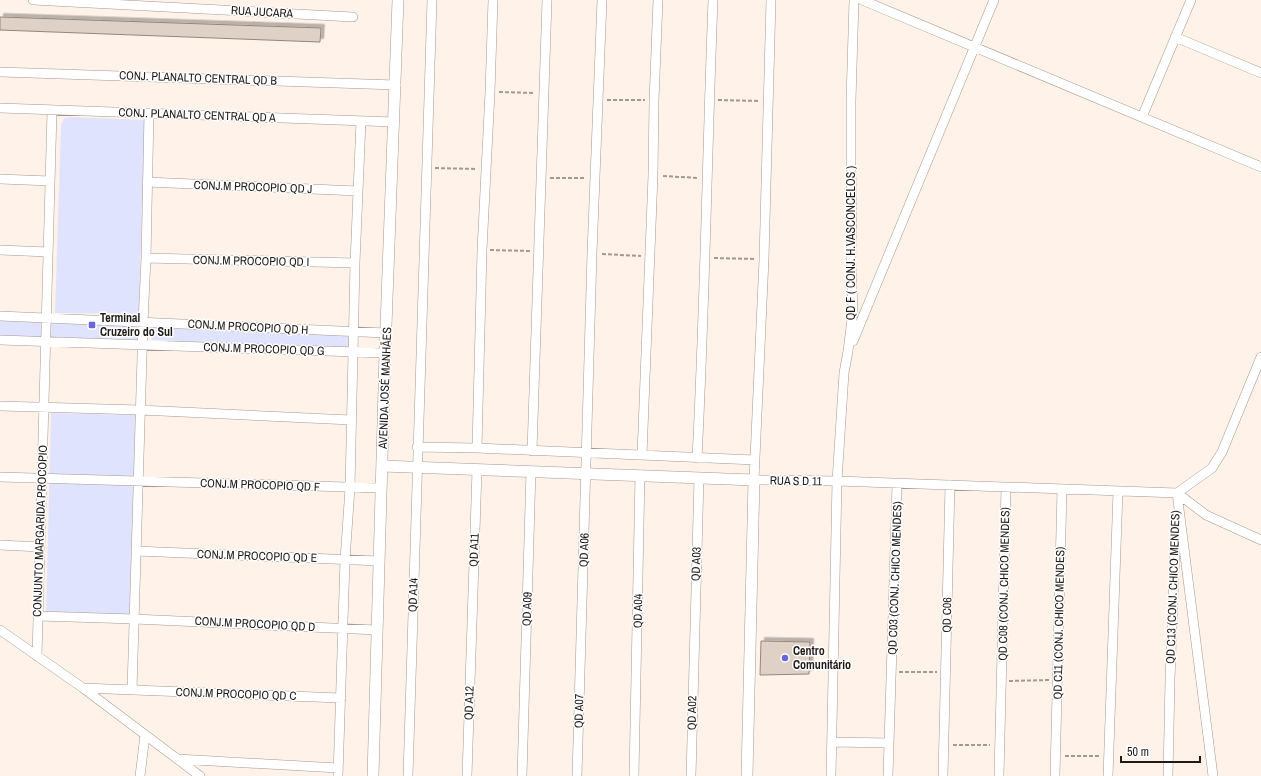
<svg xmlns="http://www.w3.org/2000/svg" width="1261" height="776" font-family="'Archivo Narrow',sans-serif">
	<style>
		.green { fill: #e0e3fd }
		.building { fill: #e0d1c6; stroke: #93867b; filter: url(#shadow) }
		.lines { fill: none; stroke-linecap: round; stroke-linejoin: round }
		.minor-casing { stroke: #a6988d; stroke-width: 10 }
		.tertiary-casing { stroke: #a6988d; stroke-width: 12 }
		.path { stroke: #a29992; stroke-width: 2; stroke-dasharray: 4 2; stroke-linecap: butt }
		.minor { stroke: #fff; stroke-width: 9 }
		.tertiary { stroke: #fff; stroke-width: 11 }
		.poi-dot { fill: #6866df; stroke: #fff; stroke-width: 1.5 }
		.labels { text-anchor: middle; stroke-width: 3; stroke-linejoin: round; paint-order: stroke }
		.street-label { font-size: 12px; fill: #1f1a16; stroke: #fff }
		.poi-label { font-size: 12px; font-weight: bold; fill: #1f1a16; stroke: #fff; text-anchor: start }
	</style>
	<defs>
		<filter id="shadow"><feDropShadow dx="3.5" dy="-3.5" stdDeviation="0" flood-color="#0004"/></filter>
	</defs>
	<rect width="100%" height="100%" fill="#fef2e9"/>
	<!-- green -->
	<path class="green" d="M70 117 145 120 139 314 55 313 61 125 64 119Z
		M0 321 42 322 41 340 0 338Z
		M50 323 141 326 140 342 49 338Z
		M153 326 349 335 348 349 152 340Z
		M51 413 136 415 131 616 46 614Z"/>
	<!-- building -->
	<path class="building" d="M0 17 321 28 320 42 0 30Z
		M761 641 810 642 809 674 760 675Z"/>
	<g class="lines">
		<defs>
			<path id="minor" d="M33 0 353 17
				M771 0 764 259 754 480 837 481 1177 493 1206 515 1261 540
				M862 0 1261 167
				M1175 37 1261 73
				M0 72 396 85
				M0 108 394 122
				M1142 117 1191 0
				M0 179 50 181
				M147 182 358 191
				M0 250 48 252
				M146 258 355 263
				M0 316 386 333
				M0 340 385 353
				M853 341 994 0
				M0 406 140 410 351 420
				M417 447 477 448 755 460
				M477 448 482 250 490 92 493 0
				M532 451 547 0
				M642 455 653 175 654 101 658 0
				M697 458C705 306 707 153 713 0
				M0 477 381 488
				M1177 493 1213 776
				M1177 493 1212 468 1222 452 1261 357
				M0 545 40 547
				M136 551 379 561
				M38 616 134 619 377 630
				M0 630 83 688 200 776
				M37 656 52 111
				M83 688 341 698
				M132 690 143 323 146 258 149 113
				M832 742 889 743
				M178 759 338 768
				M140 776 145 735
				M338 776 345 560 350 488 355 263 361 121
				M408 776 432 0
				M467 776 477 470
				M522 776 531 471
				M577 776 592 253 602 0
				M634 776 640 475
				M691 776 699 478
				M831 776 837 481 844 373 848 351 853 311 851 261 852 206 851 171V100L854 0
				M888 776 897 484
				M943 776 950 485
				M999 776 1006 488
				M1055 776 1062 489
				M1108 776 1118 491
				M1168 776 1170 680 1176 520"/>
			<path id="tertiary" d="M382 466 754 480 747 776
				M373 776 385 353 398 0"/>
		</defs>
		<!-- minor casing -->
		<use href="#minor" class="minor-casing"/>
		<!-- tertiary casing -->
		<use href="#tertiary" class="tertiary-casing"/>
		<!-- path -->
		<path class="path" d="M499 92 535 93
			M607 100H645
			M718 100 760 101
			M435 168 477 169
			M663 176 698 178
			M550 178H586
			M490 250 530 251
			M602 254 641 256
			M714 258 756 259
			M899 672H937
			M1009 681 1049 680
			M953 745H990
			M1065 756H1099"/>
		<!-- minor -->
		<use href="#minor" class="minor"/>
		<!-- tertiary -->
		<use href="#tertiary" class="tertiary"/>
	</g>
	<!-- markers -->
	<g class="poi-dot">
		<rect x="88" y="321" width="8" height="8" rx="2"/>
		<circle cx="785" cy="658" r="4"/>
	</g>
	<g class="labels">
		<!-- street labels -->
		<g class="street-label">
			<text transform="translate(262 12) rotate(3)" y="4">RUA JUCARA</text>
			<text transform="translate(198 78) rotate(2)" y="4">CONJ. PLANALTO CENTRAL QD B</text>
			<text transform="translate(197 115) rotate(2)" y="4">CONJ. PLANALTO CENTRAL QD A</text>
			<text transform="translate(253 187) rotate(2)" y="4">CONJ.M PROCOPIO QD J</text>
			<text transform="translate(851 243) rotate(-90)" y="4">QD F ( CONJ. H.VASCONCELOS )</text>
			<text transform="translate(251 261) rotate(1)" y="4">CONJ.M PROCOPIO QD I</text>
			<text transform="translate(248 327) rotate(3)" y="4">CONJ.M PROCOPIO QD H</text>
			<text transform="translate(264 349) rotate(2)" y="4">CONJ.M PROCOPIO QD G</text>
			<text transform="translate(385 388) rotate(-88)" y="4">AVENIDA JOSÉ MANHÃES</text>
			<text transform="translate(796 481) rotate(1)" y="4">RUA S D 11</text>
			<text transform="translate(260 485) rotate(2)" y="4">CONJ.M PROCOPIO QD F</text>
			<text transform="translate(40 531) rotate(-88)" y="4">CONJUNTO MARGARIDA PROCOPIO</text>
			<text transform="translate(474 550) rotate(-88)" y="4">QD A11</text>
			<text transform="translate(584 550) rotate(-88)" y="4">QD A06</text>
			<text transform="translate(257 556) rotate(2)" y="4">CONJ.M PROCOPIO QD E</text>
			<text transform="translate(696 564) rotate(-88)" y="4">QD A03</text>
			<text transform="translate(895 578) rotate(-88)" y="4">QD C03 (CONJ. CHICO MENDES)</text>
			<text transform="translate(1004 584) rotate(-89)" y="4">QD C08 (CONJ. CHICO MENDES)</text>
			<text transform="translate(1173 587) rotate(-88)" y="4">QD C13 (CONJ. CHICO MENDES)</text>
			<text transform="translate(413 595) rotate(-88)" y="4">QD A14</text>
			<text transform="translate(527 609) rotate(-88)" y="4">QD A09</text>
			<text transform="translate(638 611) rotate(-89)" y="4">QD A04</text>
			<text transform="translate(947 615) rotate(-89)" y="4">QD C06</text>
			<text transform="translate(1059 623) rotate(-89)" y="4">QD C11 (CONJ. CHICO MENDES)</text>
			<text transform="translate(255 624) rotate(3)" y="4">CONJ.M PROCOPIO QD D</text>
			<text transform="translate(236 694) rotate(2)" y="4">CONJ.M PROCOPIO QD C</text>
			<text transform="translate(469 703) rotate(-88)" y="4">QD A12</text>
			<text transform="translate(579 711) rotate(-89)" y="4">QD A07</text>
			<text transform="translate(692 713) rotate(-89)" y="4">QD A02</text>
		</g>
		<!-- poi labels -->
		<g class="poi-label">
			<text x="100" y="322">Terminal<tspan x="100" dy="14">Cruzeiro do Sul</tspan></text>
			<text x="793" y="655">Centro<tspan x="793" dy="14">Comunitário</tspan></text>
		</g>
	</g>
	<!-- scale -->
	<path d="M1121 756v6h79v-6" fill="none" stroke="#1f1a16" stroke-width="2"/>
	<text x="1127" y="756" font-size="12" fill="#1f1a16" stroke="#ffffff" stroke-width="3" paint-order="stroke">50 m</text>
</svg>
